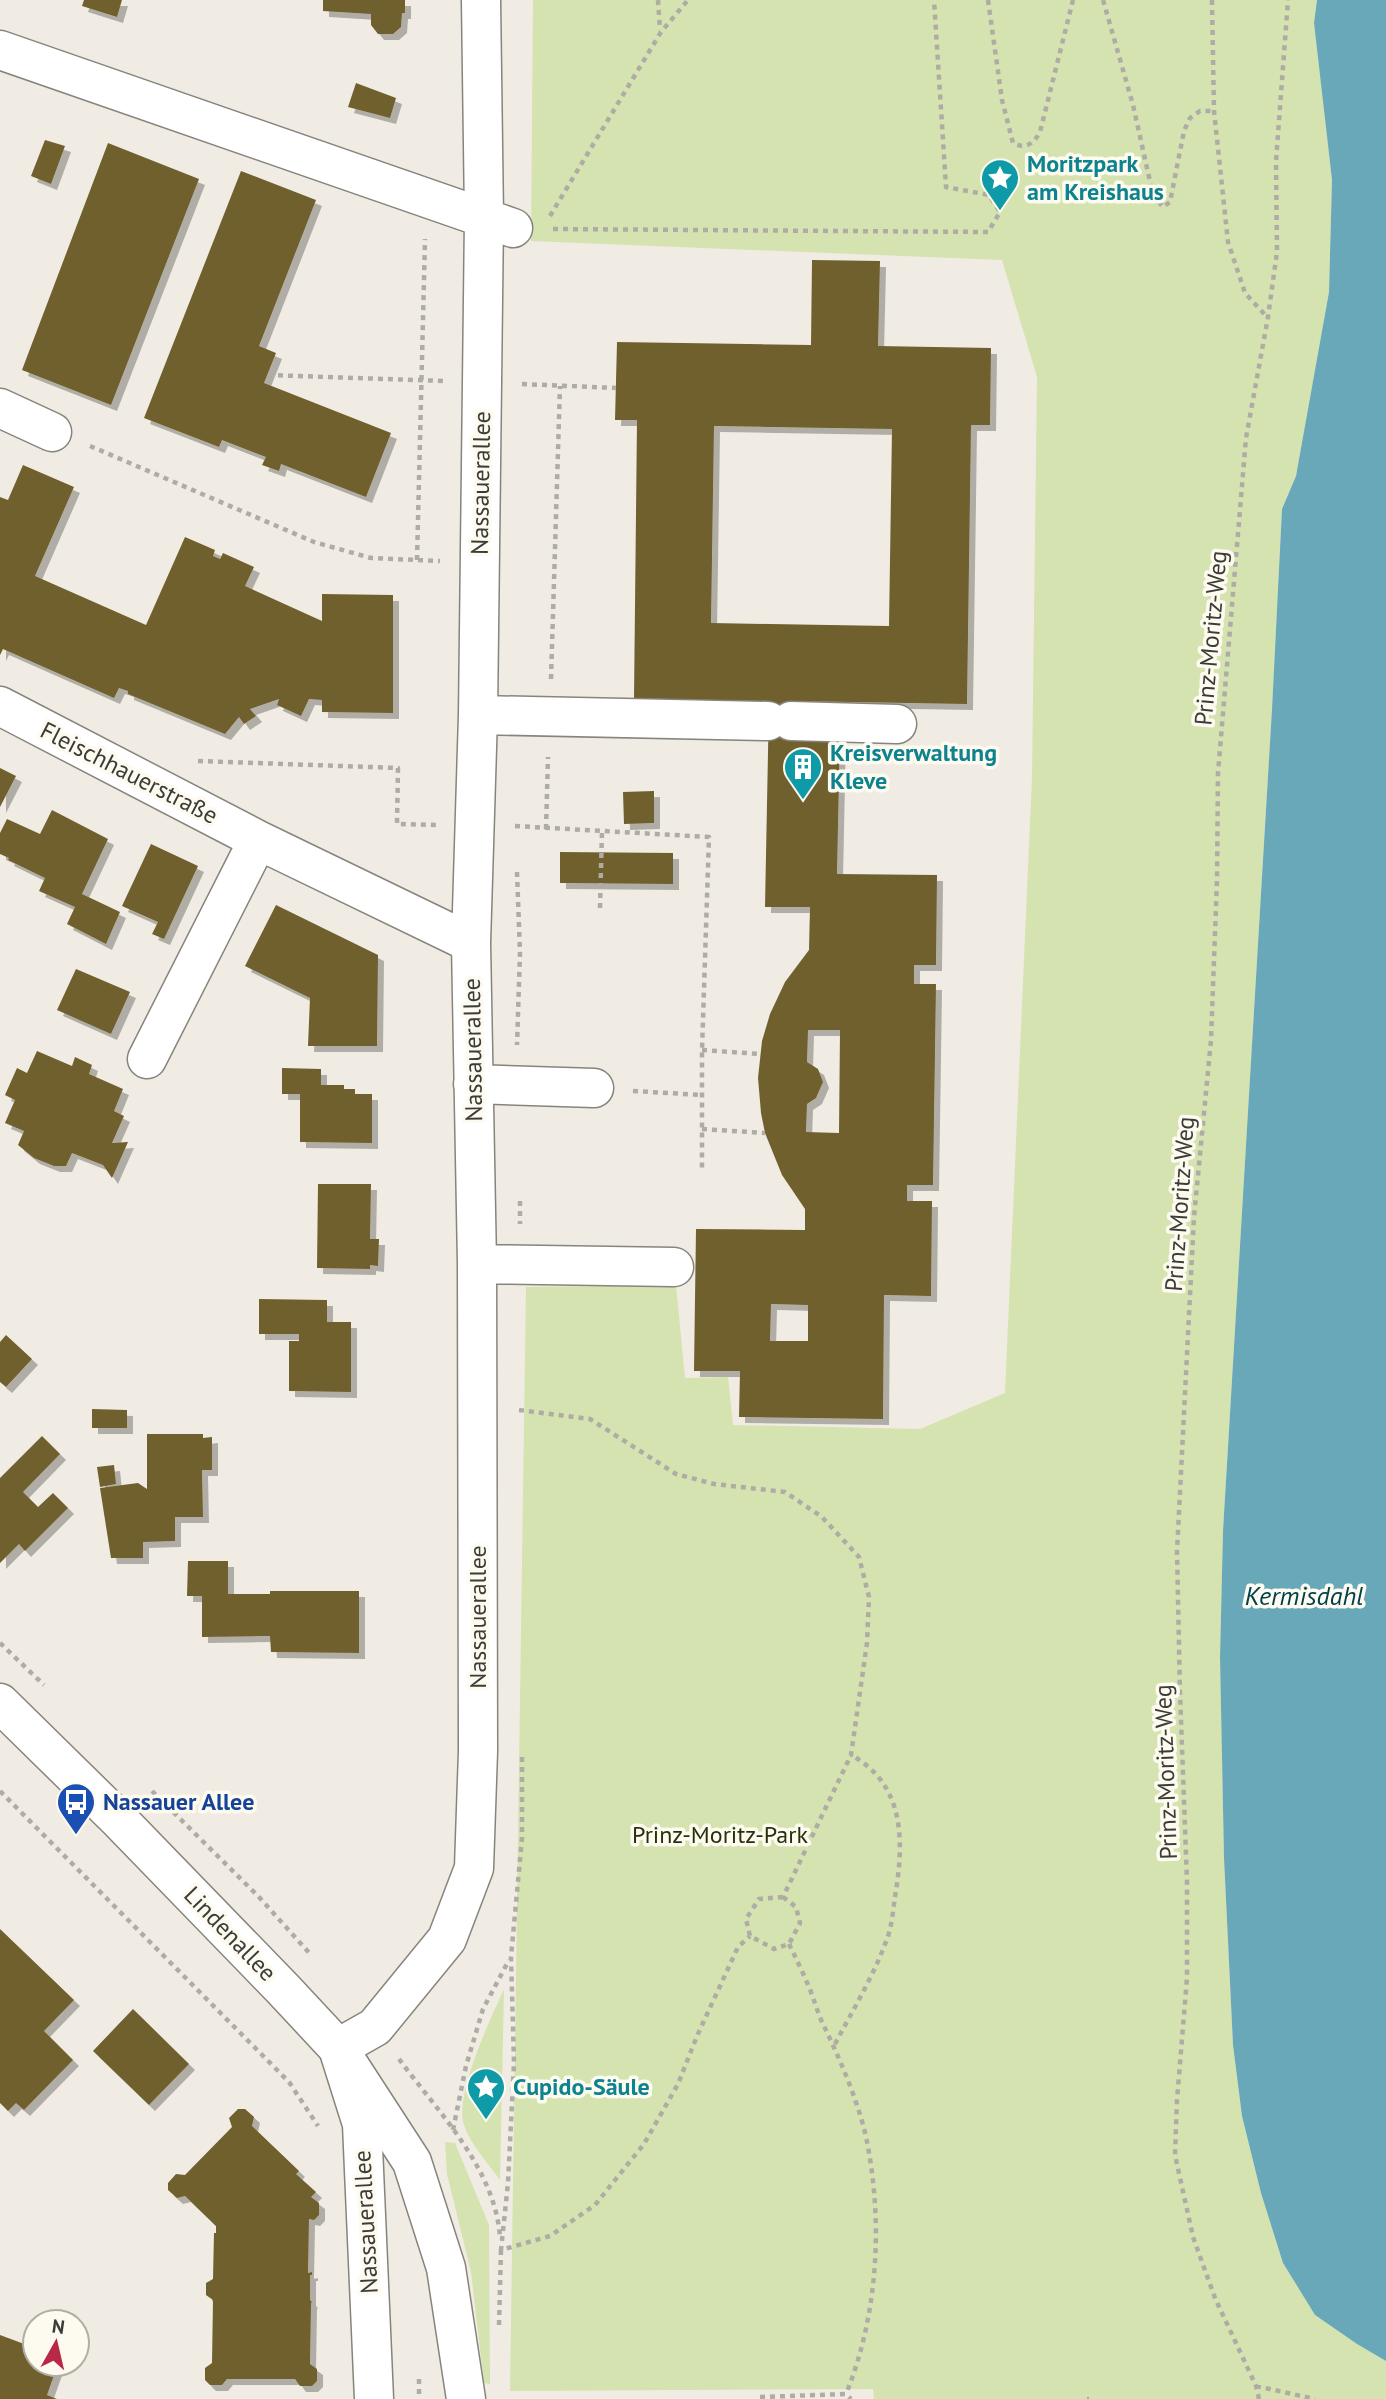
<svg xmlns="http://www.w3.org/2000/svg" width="1386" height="2399" font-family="'PT Sans',sans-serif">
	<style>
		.green { fill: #d4e3b0 }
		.water { fill: #68a8b9 }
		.building { fill: #70602f; fill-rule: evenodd; filter: url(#shadow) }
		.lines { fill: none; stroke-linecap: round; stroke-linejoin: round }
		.minor-casing { stroke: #87847c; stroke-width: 41 }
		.major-casing { stroke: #87847c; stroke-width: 41 }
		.path { stroke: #afaca5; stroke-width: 4.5; stroke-dasharray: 5 5; stroke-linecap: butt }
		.minor { stroke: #fff; stroke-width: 38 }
		.major { stroke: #fff; stroke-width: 38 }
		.labels { text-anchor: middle; stroke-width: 7; stroke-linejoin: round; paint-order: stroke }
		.culture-label { font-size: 24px; font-weight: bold; fill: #0d838f; stroke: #fdfaf0; text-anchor: start }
		.street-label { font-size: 24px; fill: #3c3b37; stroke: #fdfaf0 }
		.transit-label { font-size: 24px; font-weight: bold; fill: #164399; stroke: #fdfaf0; text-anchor: start }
		.park-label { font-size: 24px; fill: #273009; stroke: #fdfaf0 }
		.water-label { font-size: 26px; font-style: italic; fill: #02404d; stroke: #fdfaf0 }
	</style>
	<defs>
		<filter id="shadow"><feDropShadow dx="6" dy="6" stdDeviation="0" flood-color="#0004"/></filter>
	</defs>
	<rect width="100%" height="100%" fill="#f0ece3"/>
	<!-- green -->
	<path class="green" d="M533 0H1317L1314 23 1332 180 1329 292 1296 476 1282 509 1272 709 1223 1531 1220 1657 1224 1858 1233 2045 1242 2116 1261 2193 1283 2263 1315 2315 1357 2344 1386 2361V2399H874L873 2389 510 2391 526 1287 676 1285 685 1378 728 1377 733 1425 920 1429 1005 1393 1032 777 1037 377 1002 260 531 241Z
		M504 1989 500 2180C488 2163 470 2144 464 2125 454 2095 491 2018 504 1989Z
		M445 2142 455 2143 489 2225 490 2384 484 2383 471 2272 447 2174Z"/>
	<!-- water -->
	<path class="water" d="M1317 0H1386V2361L1357 2344 1315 2315 1283 2263 1261 2193 1242 2116 1233 2045 1224 1858 1220 1657 1223 1531 1272 709 1282 509 1296 476 1329 292 1332 180 1314 23Z"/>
	<!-- building -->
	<path class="building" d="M84 0H122L117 17 82 6Z
		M323 0H405V13H402L401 27 393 34H378L371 25V14L323 11Z
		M356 83 396 98 390 118 348 107Z
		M45 140 65 146 51 184 31 176Z
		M108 143 199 179 111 405 22 370Z
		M241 171 316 200 259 346 276 353 264 383 391 433 366 497 281 464 279 471 262 465 266 457 222 440 219 447 144 418Z
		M812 260 880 261 878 346 991 348 990 425H971L967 704 792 701V727L840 728 837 874 937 875 936 965H914V984H936L933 1185H907V1201H932L931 1296 884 1295 883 1419 739 1417 740 1371H694L696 1229 805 1230V1209L782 1175 765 1133 761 1113 758 1078 762 1041 770 1014 785 982 809 950 810 907H765L769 701 634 699 637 420H615L617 342 811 345ZM714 426 892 429 889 626 711 623ZM808 1030H840L839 1133 806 1132 807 1104 816 1098 823 1082 818 1069 807 1062ZM771 1304 808 1305V1341H770Z
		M23 465 74 487 35 576 146 625 185 537 215 550 213 556 220 559 223 553 254 567 245 586 322 621V594L393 595V713L322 712V700L309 699 301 716 277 705 279 699 250 709 256 716 244 724 239 717 225 734 128 694V691L119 688 114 698 3 649 0 655V497L8 500Z
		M0 768 16 776 0 807Z
		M654 791V823L624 824 623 792Z
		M52 810 108 839 82 894 120 912 106 944 67 924 75 907 39 891 45 878 8 860 9 858 0 854V833L7 819 40 834Z
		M151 844 198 866 164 939 152 934 158 922 122 906Z
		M560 852 673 853V884L560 883Z
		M276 905 378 955 377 1046H308L310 998 245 966Z
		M76 969 130 992 111 1034 57 1010Z
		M37 1051 72 1066 75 1057 92 1065 89 1074 123 1089 114 1111 124 1116 112 1143 128 1142 112 1178 103 1165 72 1153 66 1166H54L34 1158 18 1145 24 1131 5 1123 15 1100 5 1095 17 1068 27 1073Z
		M282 1068 321 1069V1085H344V1089H355V1094H372V1143L300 1142V1094H282Z
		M318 1184H371L370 1239H379L378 1266 370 1265V1269L317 1268Z
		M259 1299 327 1300V1322H351V1392L289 1391V1341H299V1334H259Z
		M6 1335 32 1359 6 1387 0 1382V1342Z
		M92 1409 127 1410V1428H92Z
		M147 1434H203V1438L212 1437V1470H202L203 1517H175V1541L143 1542V1558H111L100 1488 138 1483 147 1489Z
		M42 1436 60 1454 23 1492 38 1507 53 1493 68 1508 25 1551 19 1544 0 1563V1478Z
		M114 1465 116 1484 100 1487 97 1467Z
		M188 1561H228V1594H270V1591H359V1653L271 1652 270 1636 202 1637V1596H187Z
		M0 1929 74 2000 44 2031 73 2060 24 2110 16 2103 8 2111 0 2103Z
		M133 2009 189 2064 149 2105 93 2051Z
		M238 2109H245L254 2117 252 2126 299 2171 296 2174 316 2192 311 2197 319 2203V2215L314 2220 309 2219 308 2273 312 2272V2275H310V2300L312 2302 311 2303 310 2364 317 2369V2381L312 2386H300L295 2379H227L222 2385H210L205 2380V2368L212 2363 213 2300 206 2295V2283L213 2279 214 2233H216V2226L185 2196 177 2198 168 2190V2183L176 2174 185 2175 232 2127 229 2118Z
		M0 2335 35 2348V2364H58L47 2395 57 2399H0Z"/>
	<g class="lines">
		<defs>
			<path id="minor" d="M0 50 513 228
				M0 408 52 432
				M0 706 258 840 471 943
				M478 715 768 721
				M791 721 897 724
				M147 1059 258 840
				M473 1084 594 1088
				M477 1264 674 1267
				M374 2399 362 2124 338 2048 375 2027 447 1939 474 1868 478 1751 477 1264 471 943 478 715 484 217 481 0"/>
			<path id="major" d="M0 1703 120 1821 283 1989 338 2048 412 2162 446 2268 466 2399"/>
		</defs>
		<!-- minor casing -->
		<use href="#minor" class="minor-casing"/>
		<!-- major casing -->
		<use href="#major" class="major-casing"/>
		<!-- path -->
		<path class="path" d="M658 0 660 30
			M988 0 1002 100 1013 143C1026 150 1034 143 1040 132L1073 0
			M1103 0 1133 105 1153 195 1163 207 1170 202 1184 131 1190 118 1200 111H1214
			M1212 0 1214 111 1228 242 1245 293 1267 317
			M550 216 661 32 688 0
			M553 229 988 232 1000 212 989 195 946 187 934 0
			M268 375 444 381
			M522 384 616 388
			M90 446 314 542 371 558 440 561
			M417 560 425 239
			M551 679 560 386
			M198 761 398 768 397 824 436 825
			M515 826 709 837 702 1050V1171
			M546 829 548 757
			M517 872 520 953 517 1045
			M600 908 602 831
			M702 1050 760 1054
			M633 1091 702 1095
			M702 1129 765 1133
			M520 1201V1224
			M519 1410 590 1419 676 1474 714 1484 785 1492 822 1517 859 1557 869 1597 867 1643 851 1755 783 1897
			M0 1643 44 1685
			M522 1757V1838L511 1957 514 2063 508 2183 501 2250 550 2236 595 2205 644 2144 678 2084 697 2036 738 1947 750 1936
			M0 1791 289 2082 318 2126
			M152 1791 258 1896 312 1956
			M783 1897 796 1907 800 1923 789 1944 774 1949 750 1936 746 1919 759 1899Z
			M789 1944C796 1958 803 1973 809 1987 814 1999 817 2011 822 2022 840 2059 861 2107 868 2147 883 2228 877 2318 846 2394
			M835 2044C853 2010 874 1975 887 1939 892 1926 893 1910 895 1897 904 1843 906 1785 851 1755
			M399 2059C438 2112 495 2168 500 2237
			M453 2130 466 2066 483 2009 509 1960
			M499 2325 501 2249
			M419 2379V2399
			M1256 2386 1315 2399
			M760 2397 846 2394 851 2399
			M1087 2399H1089
			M1259 2399 1256 2386 1215 2298 1193 2237 1175 2155 1177 2100 1187 1978V1881L1180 1693 1177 1551 1194 1217 1211 1040 1217 880 1218 773 1246 438 1268 317 1277 252 1276 161 1288 0"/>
		<!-- minor -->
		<use href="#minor" class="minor"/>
		<!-- major -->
		<use href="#major" class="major"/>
	</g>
	<!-- icons -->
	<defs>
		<symbol id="sight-pin" viewBox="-11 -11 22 30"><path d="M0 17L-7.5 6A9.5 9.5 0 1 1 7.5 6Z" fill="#0f9aa8" stroke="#fdfaf0"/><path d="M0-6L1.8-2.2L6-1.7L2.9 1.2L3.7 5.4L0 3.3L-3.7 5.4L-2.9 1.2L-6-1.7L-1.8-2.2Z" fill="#fff"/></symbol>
		<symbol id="building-pin" viewBox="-11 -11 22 30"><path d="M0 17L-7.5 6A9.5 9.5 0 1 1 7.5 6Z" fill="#0f9aa8" stroke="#fdfaf0"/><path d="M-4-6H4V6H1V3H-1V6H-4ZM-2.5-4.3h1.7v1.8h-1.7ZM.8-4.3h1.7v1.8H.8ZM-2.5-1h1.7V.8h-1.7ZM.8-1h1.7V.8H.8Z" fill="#fff"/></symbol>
		<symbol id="bus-pin" viewBox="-11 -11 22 30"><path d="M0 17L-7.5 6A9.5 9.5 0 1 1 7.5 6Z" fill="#1a4fb4" stroke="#fdfaf0"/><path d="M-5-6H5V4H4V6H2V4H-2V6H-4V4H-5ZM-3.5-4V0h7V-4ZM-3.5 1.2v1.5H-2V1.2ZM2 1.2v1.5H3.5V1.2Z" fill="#fff"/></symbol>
	</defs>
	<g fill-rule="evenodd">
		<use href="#sight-pin" x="978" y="156" width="44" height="60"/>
		<use href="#building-pin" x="781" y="745" width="44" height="60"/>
		<use href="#bus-pin" x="54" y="1780" width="44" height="60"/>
		<use href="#sight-pin" x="464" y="2065" width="44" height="60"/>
	</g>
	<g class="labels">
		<!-- culture labels -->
		<g class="culture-label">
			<text x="1027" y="172">Moritzpark<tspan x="1027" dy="28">am Kreishaus</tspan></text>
			<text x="830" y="761">Kreisverwaltung<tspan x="830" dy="28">Kleve</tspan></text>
			<text x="513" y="2095">Cupido-Säule</text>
		</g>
		<!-- street labels -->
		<g class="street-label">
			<text transform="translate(481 483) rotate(-89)" y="8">Nassauerallee</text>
			<text transform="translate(1211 638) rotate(-85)" y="8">Prinz-Moritz-Weg</text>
			<text transform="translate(129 773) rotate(27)" y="8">Fleischhauerstraße</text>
			<text transform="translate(473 1050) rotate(-91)" y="8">Nassauerallee</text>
			<text transform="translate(1180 1204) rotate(-86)" y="8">Prinz-Moritz-Weg</text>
			<text transform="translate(478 1617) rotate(-90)" y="8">Nassauerallee</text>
			<text transform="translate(1166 1772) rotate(-92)" y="8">Prinz-Moritz-Weg</text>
			<text transform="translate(230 1934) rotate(46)" y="8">Lindenallee</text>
			<text transform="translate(366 2222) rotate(-93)" y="8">Nassauerallee</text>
		</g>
		<!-- transit labels -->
		<g class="transit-label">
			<text x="103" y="1810">Nassauer Allee</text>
		</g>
		<!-- park labels -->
		<g class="park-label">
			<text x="720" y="1843">Prinz-Moritz-Park</text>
		</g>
		<!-- water labels -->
		<g class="water-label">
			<text x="1304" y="1605">Kermisdahl</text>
		</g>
	</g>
	<!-- north arrow -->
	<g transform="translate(56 2343) rotate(8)"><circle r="33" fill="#fdfaf0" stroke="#b0aea6" stroke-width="2"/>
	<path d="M0-5L12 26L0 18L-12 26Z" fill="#b92846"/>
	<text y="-10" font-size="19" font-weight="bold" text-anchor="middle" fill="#3c3b37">N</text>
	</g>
</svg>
